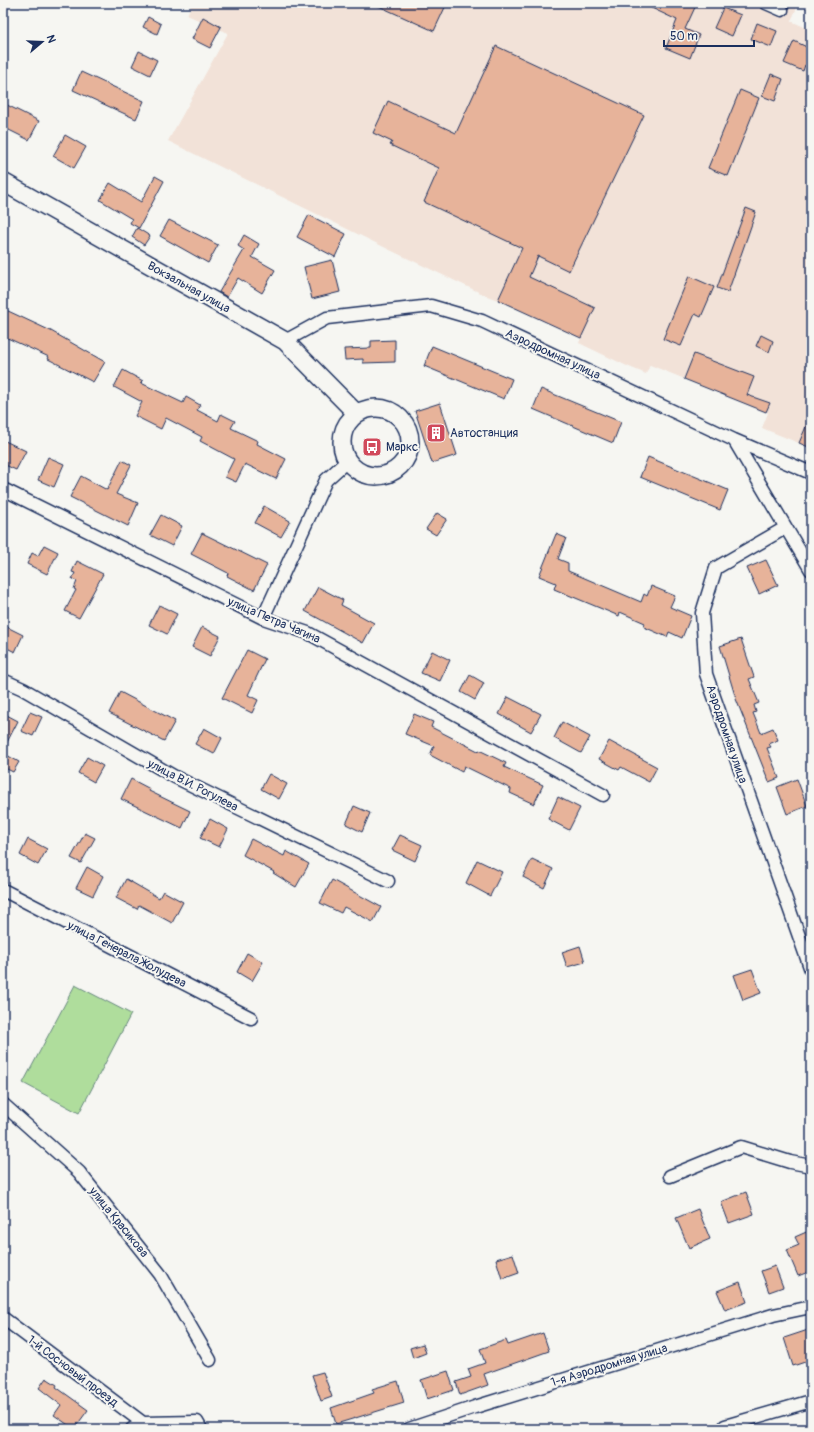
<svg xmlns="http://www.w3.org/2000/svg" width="814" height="1432" font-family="Pangolin,sans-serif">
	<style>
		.built { fill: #f2e2d8 }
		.green { fill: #afdd9c; stroke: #65867d }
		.building { fill: #e7b39a; stroke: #1b2f5e }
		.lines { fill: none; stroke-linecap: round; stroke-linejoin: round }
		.street-casing { stroke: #1b2f5e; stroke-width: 15 }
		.secondary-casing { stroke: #1b2f5e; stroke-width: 20 }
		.street { stroke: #f6f6f2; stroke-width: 12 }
		.secondary { stroke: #f6f6f2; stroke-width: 17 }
		.labels { text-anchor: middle; stroke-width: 4; stroke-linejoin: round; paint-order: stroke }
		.street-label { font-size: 12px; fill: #1b2f5e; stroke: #f6f6f2 }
		.poi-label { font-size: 12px; fill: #1b2f5e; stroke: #f6f6f2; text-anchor: start }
	</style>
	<rect width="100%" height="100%" fill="#f6f6f2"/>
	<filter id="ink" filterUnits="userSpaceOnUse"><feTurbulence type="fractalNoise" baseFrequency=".025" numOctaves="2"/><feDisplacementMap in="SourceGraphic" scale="8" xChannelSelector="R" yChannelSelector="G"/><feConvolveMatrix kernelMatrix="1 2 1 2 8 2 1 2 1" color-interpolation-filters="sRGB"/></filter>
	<g filter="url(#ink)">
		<!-- built -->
		<path class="built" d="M192 3H799L791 21 811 30V448L762 428 768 413 767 412 650 365 646 374 627 366 579 343 581 338 498 300 487 296 390 250 168 141 228 33 187 15Z"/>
		<!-- green -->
		<path class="green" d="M75 985 131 1014 79 1113 23 1083Z"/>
		<!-- building -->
		<path class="building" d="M372 3H447L434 31Z
			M641 3H697L685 29 699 35 690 58 666 48 677 20Z
			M723 8 741 15 732 36 714 28Z
			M148 17 161 24 157 34 143 27Z
			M203 17 221 27 210 48 192 39Z
			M757 23 777 31 771 47 751 39Z
			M794 41 811 49V68L805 65 803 71 784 63Z
			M496 46 644 115 569 271 538 256 529 277 595 308 581 338 498 300 522 248 424 202 439 168 390 145 392 142 373 133 388 101 456 133Z
			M139 51 157 60 150 75 132 66Z
			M81 72 144 101 136 119 73 90Z
			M771 74 783 79 775 101 762 96Z
			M740 90 759 98 728 176 708 168Z
			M3 103 39 121 29 140 3 127Z
			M65 135 86 147 74 168 53 156Z
			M155 176 164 181 139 228 130 223 132 219 100 200 110 183 141 202Z
			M746 208 756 212 728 292 717 288Z
			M309 215 346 234 335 257 297 237Z
			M169 220 218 245 208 263 160 236Z
			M137 228 150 236 144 245 132 237Z
			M244 235 259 244 252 257 275 270 262 293 238 278 227 297 219 292 244 250 238 246Z
			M332 260 340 292 312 299 304 267Z
			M689 276 714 287 701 317 695 314 681 346 663 339Z
			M6 310 51 331 105 362 93 382 48 359 49 357 3 336V315Z
			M761 335 773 341 769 352 756 346Z
			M395 340V362L363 363V359L345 360 344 349 371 348V341Z
			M432 346 512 379 504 399 424 366Z
			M694 354 754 377 747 395 770 403 766 412 684 379Z
			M123 370 143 381 141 383 183 403 186 397 200 405 197 410 218 421 221 414 235 421 231 428 258 441 257 444 286 459 276 479 245 464 236 482 225 477 234 459 200 441 202 437 166 418 161 429 135 416 142 402 114 387Z
			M541 389 621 422 613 443 533 409Z
			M440 403 457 455 432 463 415 411Z
			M811 415V448L799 443Z
			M3 440 26 451 16 470 3 464Z
			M48 457 64 464 54 487 38 480Z
			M648 457 728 490 720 510 640 477Z
			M122 460 131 465 116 494 138 503 128 526 70 497 81 476 107 490Z
			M264 506 290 521 281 537 255 523Z
			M437 513 447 519 436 535 426 529Z
			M161 515 182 526 172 546 150 535Z
			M202 533 267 565 254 590 227 576 228 573 191 554Z
			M556 534 566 538 558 559 568 563V571L641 602 644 594 647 596 651 586 675 596 670 607 691 616 682 638 669 632 667 637 644 627 645 623 620 612 619 616 554 589 556 583 539 576Z
			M44 545 58 552 47 574 27 564 32 553 38 556Z
			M766 560 778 585 759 594 747 568Z
			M77 561 103 574 79 618 65 611 76 590 74 589 77 581 72 579 75 573 72 572Z
			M318 587 343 600 341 605 374 623 363 643 305 611Z
			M159 605 177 614 167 634 149 625Z
			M3 625 23 635 15 652 3 646Z
			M202 627 220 636 210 656 192 647Z
			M741 639 754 677 749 679 759 703 754 705 756 712 753 713 761 733 773 728 778 740 769 744 771 747 767 748 779 778 769 782 736 699 720 646Z
			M247 650 265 659 248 695 258 700 252 713 222 698Z
			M432 651 450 660 440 681 421 673Z
			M470 675 484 683 475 700 461 692Z
			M120 692 175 721 164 741 109 713Z
			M508 697 541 714 531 732 499 714Z
			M30 712 42 717 33 736 21 731Z
			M3 713 18 721 3 750Z
			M414 714 433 722 431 727 478 751 479 750 506 763 504 767 543 785 534 804 510 793 511 789 464 766 462 772 430 755 434 746 405 734Z
			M562 722 590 737 581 753 554 738Z
			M204 728 222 738 214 754 195 744Z
			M609 741 657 767 649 782 621 767 619 770 599 759Z
			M3 753 19 762 13 772 3 767Z
			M87 757 103 766 94 782 78 773Z
			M269 774 287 784 279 799 261 789Z
			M131 779 150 789 149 791 190 811 182 828 121 799Z
			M797 779 807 806 787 814 777 787Z
			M558 797 580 808 569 830 548 819Z
			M354 806 370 813 362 832 346 824Z
			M210 819 228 829 219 847 200 838Z
			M85 833 95 838 81 863 71 858Z
			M400 835 422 845 415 861 392 850Z
			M28 839 47 849 38 865 20 855Z
			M251 839 284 856 286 851 309 864 296 887 273 873 274 872 243 855Z
			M532 859 553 869 544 888 523 877Z
			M477 860 502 872 490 896 466 883Z
			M87 867 103 876 93 896 76 888Z
			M126 879 159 898 163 891 183 902 172 923 139 905 137 909 116 898Z
			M332 880 381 907 373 922 344 907 341 913 320 903Z
			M580 946 585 962 567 967 562 952Z
			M247 953 263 962 252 981 237 972Z
			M752 969 761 993 743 1000 734 975Z
			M746 1192 754 1214 729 1223 721 1202Z
			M698 1209 710 1239 689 1248 676 1218Z
			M811 1230V1271L798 1276 787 1250 799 1245 795 1237Z
			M513 1254 519 1273 502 1279 496 1259Z
			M775 1266 783 1287 769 1292 761 1271Z
			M740 1282 747 1302 725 1310 717 1291Z
			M811 1329V1360L793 1366 784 1338Z
			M543 1333 549 1351 484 1374 488 1385 460 1395 456 1382 471 1377 468 1369 485 1363 480 1349 506 1340 508 1345Z
			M423 1344 426 1353 413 1358 410 1348Z
			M448 1371 454 1390 427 1399 421 1380Z
			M323 1372 332 1397 321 1401 312 1375Z
			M46 1378 57 1385 56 1387 88 1410 74 1429 54 1415 61 1405 39 1388Z
			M398 1381 404 1403 336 1424 331 1408 374 1393 372 1389Z"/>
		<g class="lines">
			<defs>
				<path id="street" d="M766 3 782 10
					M285 341 327 318 431 306 482 321 734 440 811 473
					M734 440 811 570
					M3 489 263 618 308 633 603 795
					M785 528 716 568 702 613 706 674 811 970
					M263 618 326 480 347 461
					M3 680 23 689 175 777 388 881
					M3 890 251 1018
					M3 1104 79 1172 160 1274 210 1360
					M670 1176 741 1147 790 1162 811 1166
					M3 1318 143 1423
					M725 1426 811 1401
					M132 1429 143 1423 197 1422 201 1429
					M409 1429 475 1407 773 1315 811 1307"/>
				<path id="secondary" d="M3 182 285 341 357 414
					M342 442a34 34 0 1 1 68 0a34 34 0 1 1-68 0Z"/>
			</defs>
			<!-- street casing -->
			<use href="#street" class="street-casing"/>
			<!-- secondary casing -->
			<use href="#secondary" class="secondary-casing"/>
			<!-- street -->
			<use href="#street" class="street"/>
			<!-- secondary -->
			<use href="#secondary" class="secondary"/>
		</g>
	</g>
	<!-- icons -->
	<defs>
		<symbol id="building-square" viewBox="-11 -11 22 22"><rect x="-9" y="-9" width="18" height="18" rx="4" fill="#d1495b" stroke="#f6f6f2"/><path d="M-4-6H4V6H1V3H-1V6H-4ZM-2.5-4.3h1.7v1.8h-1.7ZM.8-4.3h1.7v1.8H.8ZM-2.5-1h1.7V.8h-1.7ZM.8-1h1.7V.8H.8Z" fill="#fff"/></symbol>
		<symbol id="bus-square" viewBox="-11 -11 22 22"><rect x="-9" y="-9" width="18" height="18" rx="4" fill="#d1495b" stroke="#f6f6f2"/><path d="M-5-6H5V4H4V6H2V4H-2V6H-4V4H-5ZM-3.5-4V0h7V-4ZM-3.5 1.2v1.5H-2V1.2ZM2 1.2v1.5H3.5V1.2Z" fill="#fff"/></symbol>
	</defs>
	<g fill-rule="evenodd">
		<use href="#building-square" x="425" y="422" width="22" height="22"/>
		<use href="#bus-square" x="361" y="436" width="22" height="22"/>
	</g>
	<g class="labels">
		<!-- street labels -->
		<g class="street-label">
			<text transform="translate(189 287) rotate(29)" y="4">Вокзальная улица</text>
			<text transform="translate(553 354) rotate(25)" y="4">Аэродромная улица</text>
			<text transform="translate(274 620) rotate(23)" y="4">улица Петра Чагина</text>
			<text transform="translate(727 734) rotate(71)" y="4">Аэродромная улица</text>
			<text transform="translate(193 785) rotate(27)" y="4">улица В.И. Рогулева</text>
			<text transform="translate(127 954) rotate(27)" y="4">улица Генерала Жолудева</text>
			<text transform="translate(119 1222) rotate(51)" y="4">улица Красикова</text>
			<text transform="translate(609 1365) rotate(-17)" y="4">1-я Аэродромная улица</text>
			<text transform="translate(73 1371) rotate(37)" y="4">1-й Сосновый проезд</text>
		</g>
		<!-- poi labels -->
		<g class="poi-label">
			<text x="450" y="437">Автостанция</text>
			<text x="386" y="451">Маркс</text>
		</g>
	</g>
	<!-- margin -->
	<rect width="814" height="1432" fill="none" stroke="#f6f6f2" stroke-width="16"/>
	<rect x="8" y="8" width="798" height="1416" fill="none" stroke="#1b2f5e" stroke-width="1.5" filter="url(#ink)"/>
	<!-- north arrow -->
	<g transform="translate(42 42) rotate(71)" stroke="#f6f6f2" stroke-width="3" paint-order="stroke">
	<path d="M0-3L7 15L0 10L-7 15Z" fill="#1b2f5e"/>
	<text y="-6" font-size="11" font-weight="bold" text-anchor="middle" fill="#1b2f5e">N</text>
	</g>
	<!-- scale -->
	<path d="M664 40v6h90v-6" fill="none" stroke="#1b2f5e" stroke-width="2"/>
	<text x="670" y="40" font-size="12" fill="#1b2f5e" stroke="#f6f6f2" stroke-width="3" paint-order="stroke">50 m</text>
</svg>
